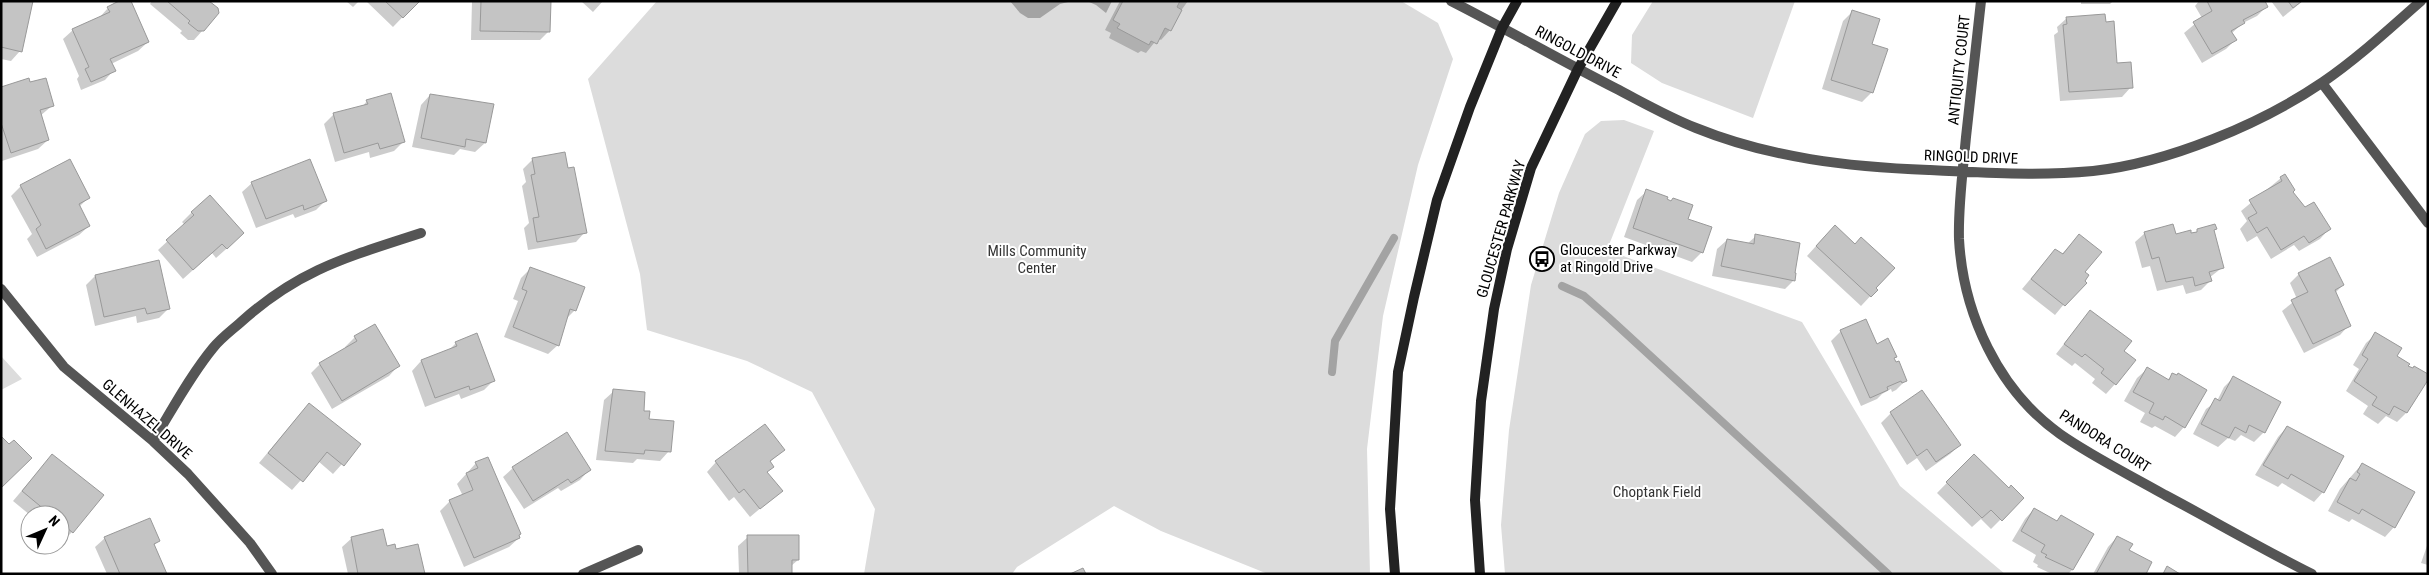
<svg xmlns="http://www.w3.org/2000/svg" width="2429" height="575" font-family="'Roboto Condensed',sans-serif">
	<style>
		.green { fill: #dcdcdc }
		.water { fill: #a3a3a3 }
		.shadow { fill: #0003 }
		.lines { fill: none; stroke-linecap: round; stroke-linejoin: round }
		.stream { stroke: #a3a3a3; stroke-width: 8 }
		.building { fill: #c4c4c4; stroke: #999 }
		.street { stroke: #555; stroke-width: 10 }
		.secondary { stroke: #222; stroke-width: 10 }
		.labels { text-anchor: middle; stroke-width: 4; stroke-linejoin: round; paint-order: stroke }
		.street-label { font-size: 15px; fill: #000; stroke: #fff }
		.poi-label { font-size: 15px; fill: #000; stroke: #fff; text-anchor: start }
		.park-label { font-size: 15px; fill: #333; stroke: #fff }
	</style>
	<rect width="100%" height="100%" fill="#fff"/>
	<!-- green -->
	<path class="green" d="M657 1H1401L1438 23 1453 59 1418 165 1383 316 1367 449 1370 574H1268L1161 531 1114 506 1017 567 1012 574H864L875 509 812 392 747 361 647 330 640 274 588 79Z
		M1653 1H1795L1753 118 1662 83 1631 63 1632 35Z
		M1624 120 1654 131 1607 250 1802 322 1900 486 2005 574H1505L1501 525 1509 430 1531 285 1559 193 1585 134 1601 121Z
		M1 356 22 379 1 390Z"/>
	<!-- water -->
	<path class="water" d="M1010 1H1072L1060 4 1040 18H1028L1020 13Z
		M1087 1H1112L1106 13 1096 5Z"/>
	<!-- shadow -->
	<path class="shadow" d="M1 1 20 51 11 61 1 59Z
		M152 1H208L203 30 194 40H188L180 33 182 31 150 4Z
		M346 1H359L353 7Z
		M366 1H418L393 27Z
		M472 1H550L549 31 540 40H471Z
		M581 1H603L593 12Z
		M1120 1H1188L1180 12 1170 30 1161 40 1158 38 1146 53 1141 51 1138 53 1109 38 1111 33 1105 30Z
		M2081 1H2113L2110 4H2081Z
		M2199 1H2264L2267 6 2257 16 2243 23 2232 33 2235 40 2226 49 2202 63 2184 33 2202 18 2195 6Z
		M2271 1H2303L2283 17Z
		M108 8 148 42 138 51 111 64 114 70 105 80 81 90 77 79 79 76 63 39 73 30 99 18Z
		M1852 12 1870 45 1872 92 1862 102 1822 89 1843 21Z
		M2067 18 2116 64 2131 87 2122 97 2060 101 2054 35 2058 32 2057 27Z
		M30 84 53 105 40 116 48 140 38 149 2 161 1 89Z
		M430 95 492 105 485 143 475 152 460 149 454 155 412 147 421 105Z
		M367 101 403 142 394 151 370 158 369 152 335 162 324 124 334 114 362 107Z
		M533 159 567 170 585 232 576 242 528 250 524 228 529 223 522 186 526 182 523 169Z
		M2281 178 2304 209 2329 229 2320 239 2299 251 2294 245 2271 259 2257 236 2247 242 2240 229 2247 221 2241 211Z
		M252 183 325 201 316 210 295 218 293 214 256 228 242 192Z
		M21 186 89 197 79 207 89 226 79 235 37 257 27 239 32 234 11 196Z
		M1647 191 1666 200 1687 219 1702 252 1692 262 1624 237 1637 200Z
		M192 212 233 243 216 258 212 253 183 279 158 250 185 225 182 222Z
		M2215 229 2213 231 2223 267 2209 278 2210 281 2201 290 2186 294 2183 285 2157 291 2150 266 2142 268 2135 242 2145 233 2175 236Z
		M2079 235 2083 281 2055 315 2022 289 2055 250 2061 255Z
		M1756 236 1793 273 1794 280 1785 289 1712 276 1717 249 1727 240 1747 244Z
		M1825 236 1855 245 1876 290 1861 306 1807 256Z
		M158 261 169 308 159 318 137 323 136 316 95 326 86 285 95 276Z
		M531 268 575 310 566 319 558 345 548 354 504 337 518 301 513 299 521 278Z
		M2299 274 2343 285 2335 293 2349 325 2340 335 2304 353 2282 311 2297 299 2290 283Z
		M2090 311 2122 351 2115 384 2106 394 2092 383 2095 379 2075 363 2072 366 2056 354Z
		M375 326 398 366 389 376 332 409 311 373 320 364 346 349 345 347 355 337Z
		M1841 331 1876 345 1893 359 1906 380 1896 390 1892 392 1891 389 1882 394 1877 399 1861 406 1831 341Z
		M2376 334 2395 357 2406 413 2397 422 2386 416 2378 424 2363 414 2368 406 2346 391 2359 369 2353 365 2366 343Z
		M456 343 493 381 484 390 461 399 459 394 425 407 412 371 421 361 447 352Z
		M2147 369 2167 380 2173 375 2184 427 2175 437 2155 426 2152 428 2140 422 2145 413 2124 401 2137 378Z
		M2233 378 2280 402 2264 432 2254 442 2241 435 2235 441 2228 438 2218 447 2193 434 2206 409 2217 401 2224 387Z
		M614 391 642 412 669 451 660 461 637 459 633 463 596 460 604 400Z
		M1922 392 1960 445 1950 454 1926 471 1917 458 1907 465 1881 423 1891 413Z
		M300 414 359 445 333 474 318 461 292 490 259 463Z
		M2287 427 2323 492 2314 502 2282 483 2278 487 2255 475 2278 437Z
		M783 450 770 462 773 467 766 473 781 491 750 517 734 497 729 501 707 472 716 462Z
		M52 455 72 532 63 541 60 539V515H30L13 501Z
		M1974 455 2009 489 2022 498 1991 529 1981 519 1972 527 1937 493Z
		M476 463 519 538 509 547 464 567 440 511 450 501 463 496 457 484Z
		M2362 464 2394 527 2385 537 2352 519 2349 522 2328 511 2340 489Z
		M513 468 589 470 580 480 561 491 558 488 524 509 503 477Z
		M2034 509 2056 522 2061 516 2072 570 2068 574H2052L2037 567 2038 565 2033 562 2036 555 2012 541 2025 519Z
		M748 537 798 560 791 566V574H739L738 546Z
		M2117 537 2128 550 2145 574H2093L2108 547Z
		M105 538 159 541 153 546 165 574H107L95 547Z
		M352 538 396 551 424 574H348L342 547Z
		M2428 543V565L2421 563Z"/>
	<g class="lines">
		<!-- stream -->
		<path class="stream" d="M1562 286 1584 296 1608 317 1888 574
			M1332 372 1335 341 1394 238"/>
	</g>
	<!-- building -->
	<path class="building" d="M1 1H33L22 52 1 47Z
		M119 1H131L149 42 110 59 116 71 91 82 85 69 89 67 72 29 110 12 107 7Z
		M167 1H209L218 8 219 13 204 31H198L188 23 190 21Z
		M385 1H420L403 18Z
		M481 1H551L550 32 480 31Z
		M1123 1H1180L1177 7 1182 10 1171 31 1165 28 1157 44 1151 41 1149 45 1117 28 1120 24 1113 20Z
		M2207 1H2265L2268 7 2243 20 2245 23 2231 31 2237 40 2212 54 2193 22 2212 11Z
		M2288 1H2302L2293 8Z
		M1852 10 1880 19 1872 44 1888 49 1873 93 1831 80Z
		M2105 14 2106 22 2114 21 2117 63 2131 62 2133 88 2069 92 2063 25 2067 24 2066 17Z
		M29 78 30 82 46 78 54 106 40 110 49 140 11 153 1 123V87Z
		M391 93 405 142 380 149 378 143 344 153 333 113 368 104 366 100Z
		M430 94 494 104 486 143 466 139 465 147 421 138Z
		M565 152 568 168 574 167 587 233 537 242 533 218 539 217 531 175 535 174 532 158Z
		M70 159 90 198 79 204 90 226 46 249 36 229 41 225 20 185Z
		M310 159 327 201 304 210 303 205 266 219 251 182Z
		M2285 174 2295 190 2293 192 2305 207 2314 202 2331 229 2309 243 2304 236 2281 250 2267 227 2257 233 2248 218 2257 213 2249 200 2282 181 2280 177Z
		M1646 189 1668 197 1667 199 1671 201 1673 198 1693 205 1688 219 1712 227 1703 253 1633 228Z
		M210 195 244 233 227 249 222 244 193 270 166 240 194 215 191 212Z
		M2173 224 2176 234 2191 230V233L2197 232V229L2215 224 2217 229 2214 230 2224 268 2209 272 2212 281 2195 286 2193 277 2166 282 2159 257 2152 259 2144 232Z
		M1835 225 1855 244 1861 237 1895 268 1876 288 1878 290 1871 297 1816 246Z
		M1755 234 1800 243 1795 273H1796L1795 281 1721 266 1727 239 1754 244Z
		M2079 234 2102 252 2085 272 2089 275 2085 281 2087 283 2065 306 2031 279 2055 249 2063 254Z
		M2330 257 2344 285 2335 290 2351 326 2313 344 2291 300 2308 292 2298 273Z
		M159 260 170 309 147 314 145 308 104 317 95 275Z
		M530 267 585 287 576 311 570 309 559 346 513 327 527 291 522 289Z
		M2090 310 2132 341 2124 351 2136 360 2116 385 2101 373 2104 369 2085 354 2082 357 2064 344Z
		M1866 319 1877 344 1888 338 1897 357 1894 358 1896 362 1899 361 1907 381 1902 383 1901 381 1887 387 1888 390 1870 398 1840 330Z
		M375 324 400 366 342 401 319 363 357 341 354 336Z
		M2375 332 2402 348 2397 356 2410 364 2408 366 2413 368 2414 366 2428 374V380L2407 413 2394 406 2389 415 2372 405 2377 397 2354 381 2368 359 2362 355Z
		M477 333 495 381 470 390 469 386 435 398 421 360 457 346 455 342Z
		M2147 367 2169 380 2172 373 2177 375 2178 373 2207 390 2185 428 2165 416 2163 420 2149 413 2154 403 2133 392Z
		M2233 376 2281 402 2265 433 2249 425 2246 433 2235 427 2229 438 2201 424 2215 398 2220 401Z
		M613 389 645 392 644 411H650L649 419 674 421 671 452 645 450 644 454 605 451Z
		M1922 390 1961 445 1936 462 1927 449 1917 456 1890 412Z
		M309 403 361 444 344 466 327 452 303 482 268 453Z
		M765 424 785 450 770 461 774 467 767 472 783 491 760 509 744 489 739 493 715 461Z
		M2287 426 2344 456 2324 493 2291 474 2288 479 2263 465Z
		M567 432 591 470 571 483 568 479 533 501 512 467Z
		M1 436 9 444 14 440 32 458 1 488Z
		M52 454 104 495 73 533 60 522V515H51L22 491Z
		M1974 454 2009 488 2011 485 2024 498 2002 521 1991 510 1982 518 1946 482Z
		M488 457 521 534 519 535 520 538 474 558 449 500 473 490 466 473 478 468 475 462Z
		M2362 463 2415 492 2395 528 2362 509 2359 514 2337 502 2350 478 2356 481 2360 474 2357 472Z
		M2034 508 2057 521 2061 515 2094 534 2073 570 2045 557 2047 555 2041 552 2045 545 2021 531Z
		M150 518 160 541 154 544 167 574H120L104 537Z
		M383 529 387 546 395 544 396 549 418 544 425 574H358L351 537Z
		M747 535H799V560H792V574H748Z
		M2117 536 2133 544 2129 550 2152 562 2146 574H2096Z
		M2167 566 2180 574H2163Z
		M1083 568 1086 574H1070Z"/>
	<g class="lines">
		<!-- street -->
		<path class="street" d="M1451 1C1506 29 1560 60 1615 88 1642 102 1668 117 1696 128 1770 158 1849 167 1929 170 1984 173 2038 176 2093 171 2168 163 2261 124 2323 82 2358 58 2389 29 2421 1
			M1981 1C1976 46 1971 92 1966 137 1963 170 1958 205 1959 239 1963 313 1998 390 2060 434 2093 457 2130 475 2165 495 2214 521 2262 549 2312 574
			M2322 83 2428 223
			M1 289 64 367 153 441 188 474 250 543 272 574
			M153 441C172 410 190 376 213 348 221 338 232 330 241 322 300 269 348 257 421 233
			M583 574 638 550"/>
		<!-- secondary -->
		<path class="secondary" d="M1395 574 1390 509 1398 372 1414 297 1437 200 1470 107 1502 28 1517 1
			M1480 574 1475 500 1481 401 1494 309 1507 249 1531 168 1578 69 1617 1"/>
	</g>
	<!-- icons -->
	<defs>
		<symbol id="bus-ring" viewBox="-11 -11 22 22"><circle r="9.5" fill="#fff" stroke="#000" stroke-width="1.5"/><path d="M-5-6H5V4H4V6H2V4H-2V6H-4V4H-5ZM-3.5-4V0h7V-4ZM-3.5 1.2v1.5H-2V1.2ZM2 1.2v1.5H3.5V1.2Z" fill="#000"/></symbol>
	</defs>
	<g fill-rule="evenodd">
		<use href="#bus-ring" x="1528" y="245" width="28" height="28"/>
	</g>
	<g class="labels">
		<!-- street labels -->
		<g class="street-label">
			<text transform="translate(1578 52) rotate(28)" y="5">RINGOLD DRIVE</text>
			<text transform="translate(1959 70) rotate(-84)" y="5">ANTIQUITY COURT</text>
			<text transform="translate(1971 157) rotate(2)" y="5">RINGOLD DRIVE</text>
			<text transform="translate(1501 229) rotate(-74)" y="5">GLOUCESTER PARKWAY</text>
			<text transform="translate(147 419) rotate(41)" y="5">GLENHAZEL DRIVE</text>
			<text transform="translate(2105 441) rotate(32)" y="5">PANDORA COURT</text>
		</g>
		<!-- poi labels -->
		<g class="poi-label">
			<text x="1560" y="255">Gloucester Parkway<tspan x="1560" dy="17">at Ringold Drive</tspan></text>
		</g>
		<!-- park labels -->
		<g class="park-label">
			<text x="1037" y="256">Mills Community<tspan x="1037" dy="17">Center</tspan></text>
			<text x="1657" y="497">Choptank Field</text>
		</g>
	</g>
	<!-- border -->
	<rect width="2429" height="575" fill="none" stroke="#000000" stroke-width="5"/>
	<!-- north arrow -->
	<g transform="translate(45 530) rotate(46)"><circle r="24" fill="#ffffff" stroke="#999999"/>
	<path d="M0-4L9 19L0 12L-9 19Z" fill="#000000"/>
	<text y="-8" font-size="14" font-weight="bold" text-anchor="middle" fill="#000000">N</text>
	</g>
</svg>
